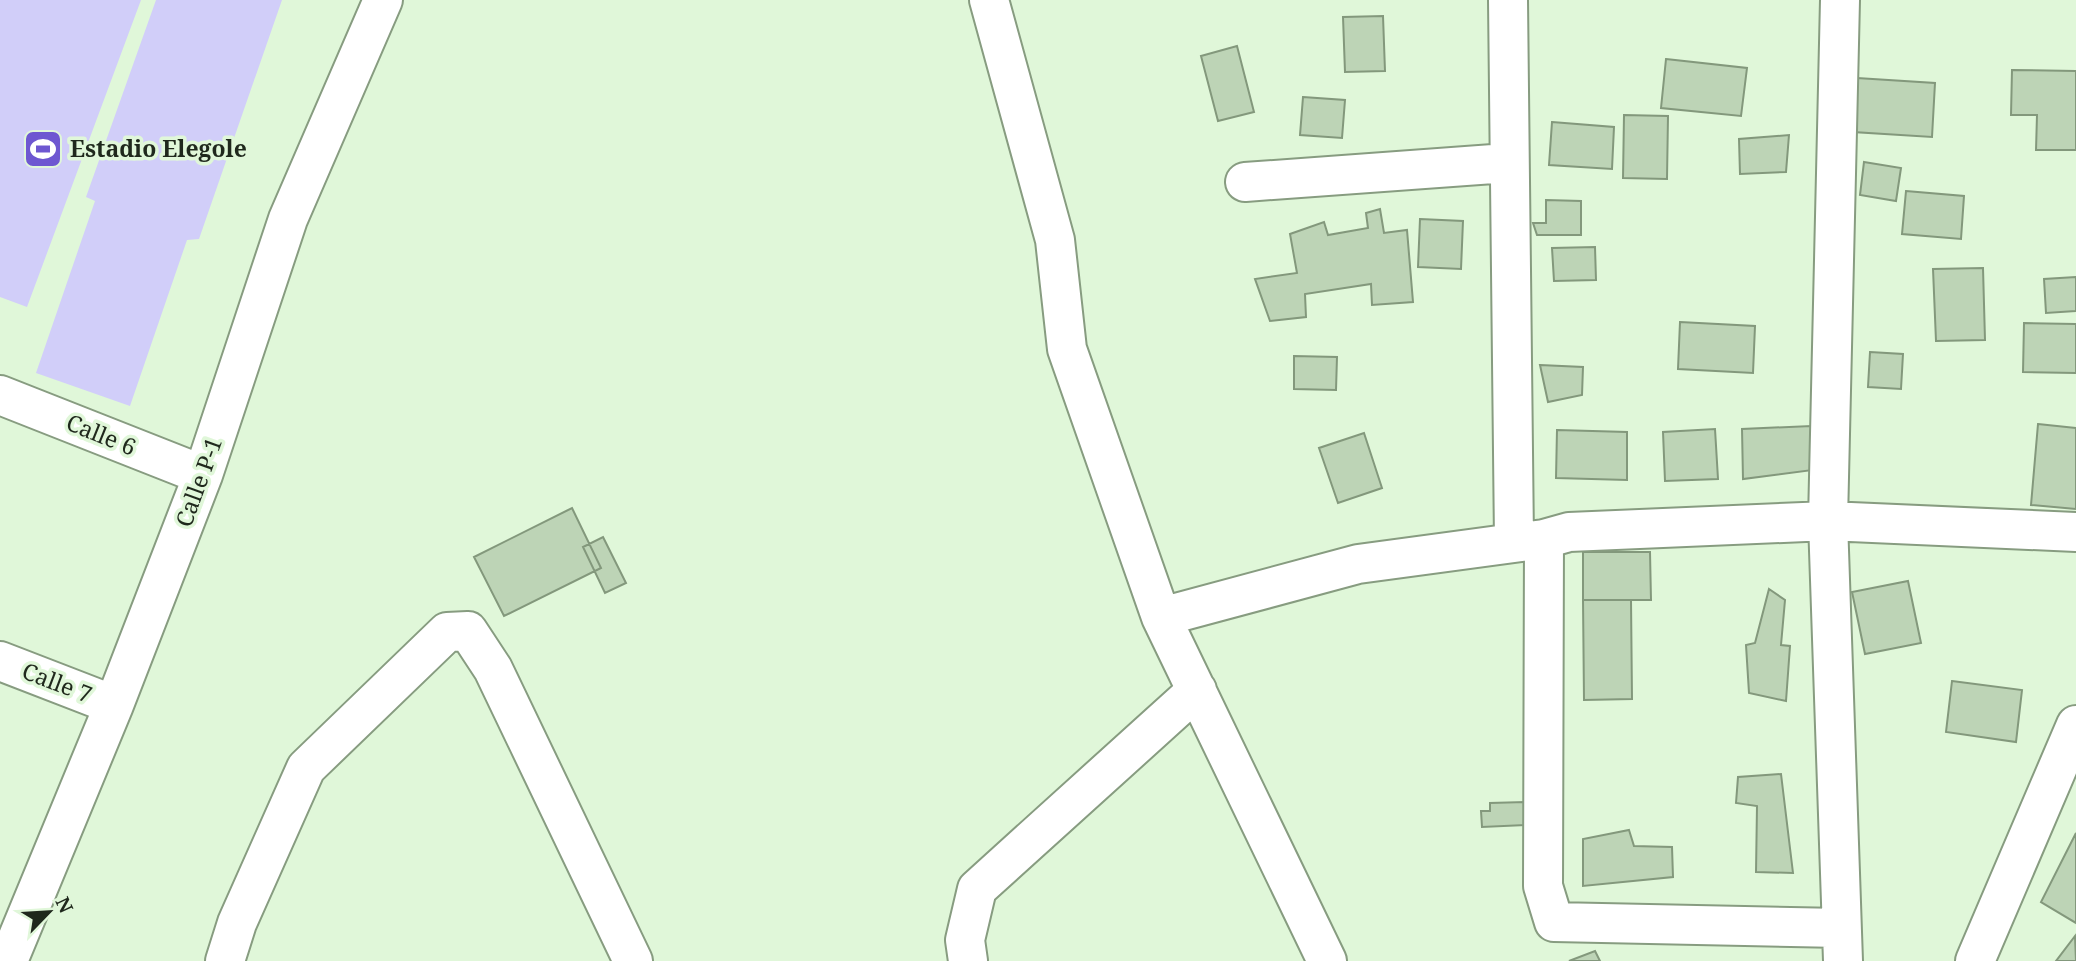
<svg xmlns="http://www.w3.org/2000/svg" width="2076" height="961" font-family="'Noto Serif',serif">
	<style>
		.green { fill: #d1cef9 }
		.building { fill: #bdd4b6; stroke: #83987c; stroke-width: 2 }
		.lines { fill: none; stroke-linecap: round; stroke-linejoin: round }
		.minor-casing { stroke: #879c80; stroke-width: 42 }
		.minor { stroke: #fff; stroke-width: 38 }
		.labels { text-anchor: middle; stroke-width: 7; stroke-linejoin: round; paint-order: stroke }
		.poi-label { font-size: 23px; font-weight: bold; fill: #1f281c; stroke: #e0f7d9; text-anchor: start }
		.street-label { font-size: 23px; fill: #1f281c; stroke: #e0f7d9 }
	</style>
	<rect width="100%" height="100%" fill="#e0f7d9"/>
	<!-- green -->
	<path class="green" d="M0 0H141L27 307 0 297Z
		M156 0H282L199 239 187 240 130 406 36 373 95 201 86 197Z"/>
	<!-- building -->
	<path class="building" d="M1383 16 1385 71 1345 72 1343 17Z
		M1237 46 1254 112 1218 121 1201 56Z
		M1666 59 1747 68 1741 116 1661 108Z
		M2012 70 2076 71V150H2036L2037 115H2011Z
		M1857 78 1935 83 1932 137 1853 132Z
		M1303 97 1345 100 1342 138 1300 135Z
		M1624 115 1668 116 1667 179 1623 178Z
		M1552 122 1614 127 1612 169 1549 165Z
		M1789 135 1786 172 1740 174 1739 139Z
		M1864 162 1901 168 1896 201 1860 195Z
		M1906 191 1964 196 1961 239 1902 234Z
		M1546 200 1581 201V235H1537L1533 223H1546Z
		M1380 209 1384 233 1407 230 1413 302 1372 305 1371 284 1305 294 1306 317 1270 321 1255 279 1297 273 1290 234 1324 222 1328 235 1368 228 1366 213Z
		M1420 219 1463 221 1461 269 1418 267Z
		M1595 247 1596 280 1554 281 1552 248Z
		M1983 268 1985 340 1936 341 1933 269Z
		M2076 277V311L2046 313 2044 279Z
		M1680 322 1755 326 1753 373 1678 369Z
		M2024 323 2076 324V373L2023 372Z
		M1870 352 1903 354 1901 389 1868 387Z
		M1294 356 1337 357 1336 390 1294 389Z
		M1540 365 1583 367 1582 395 1548 402Z
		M2038 424 2076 428V509L2031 505Z
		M1811 426 1813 470 1743 479 1742 429Z
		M1715 429 1718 479 1665 481 1663 432Z
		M1557 430 1627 432V480L1556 478Z
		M1364 433 1382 488 1338 503 1319 448Z
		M572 508 601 568 504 616 474 557Z
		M603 537 626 583 605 593 583 547Z
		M1583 552H1650L1651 600H1583Z
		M1908 581 1921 643 1865 654 1852 592Z
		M1769 589 1785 600 1781 645 1790 646 1786 701 1749 693 1746 645 1755 643Z
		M1583 600H1631L1632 699 1584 700Z
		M1952 681 2022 690 2016 742 1946 732Z
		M1781 774 1793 873 1756 872 1757 806 1736 803 1738 777Z
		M1525 802 1526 825 1482 827 1481 811H1490V803Z
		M1629 830 1634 846 1672 847 1673 877 1583 886V839Z
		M2076 833V923L2041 902Z
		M2075 936 2076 961H2056Z
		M1595 951 1600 961H1569Z"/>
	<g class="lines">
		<defs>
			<path id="minor" d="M989 0 1055 240 1067 349 1161 617 1327 961
				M1508 0 1514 541
				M1840 0 1828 521 1843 961
				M1245 182 1507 163
				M0 395 203 475
				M1544 539 1543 886 1554 922 1841 928
				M1161 617 1358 564 1544 539 1569 532 1828 521 2076 532
				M0 661 114 705
				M8 961 114 705 203 475 288 219 383 0
				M225 961 237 923 306 768 447 632 468 631 493 669 633 961
				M968 961 965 940 977 889 1197 690
				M1975 961 2076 725"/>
		</defs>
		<!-- minor casing -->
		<use href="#minor" class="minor-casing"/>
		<!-- minor -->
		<use href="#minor" class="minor"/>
	</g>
	<!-- icons -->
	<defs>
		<symbol id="stadium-square" viewBox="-11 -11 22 22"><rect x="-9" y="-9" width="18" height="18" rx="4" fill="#6e57d1" stroke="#e0f7d9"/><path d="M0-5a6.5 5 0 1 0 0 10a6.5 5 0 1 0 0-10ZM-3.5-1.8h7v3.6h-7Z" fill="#fff"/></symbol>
	</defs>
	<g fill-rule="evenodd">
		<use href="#stadium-square" x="21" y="127" width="44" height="44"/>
	</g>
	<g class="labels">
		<!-- poi labels -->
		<g class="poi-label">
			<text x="70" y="157">Estadio Elegole</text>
		</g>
		<!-- street labels -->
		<g class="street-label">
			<text transform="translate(101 435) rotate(22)" y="8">Calle 6</text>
			<text transform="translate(199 482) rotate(-70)" y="8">Calle P-1</text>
			<text transform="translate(57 683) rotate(21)" y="8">Calle 7</text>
		</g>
	</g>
	<!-- north arrow -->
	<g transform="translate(49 912) rotate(65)" stroke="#e0f7d9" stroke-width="5" paint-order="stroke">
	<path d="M0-5L12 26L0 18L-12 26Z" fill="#1f281c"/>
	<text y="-10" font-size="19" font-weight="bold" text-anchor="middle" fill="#1f281c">N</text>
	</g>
</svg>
